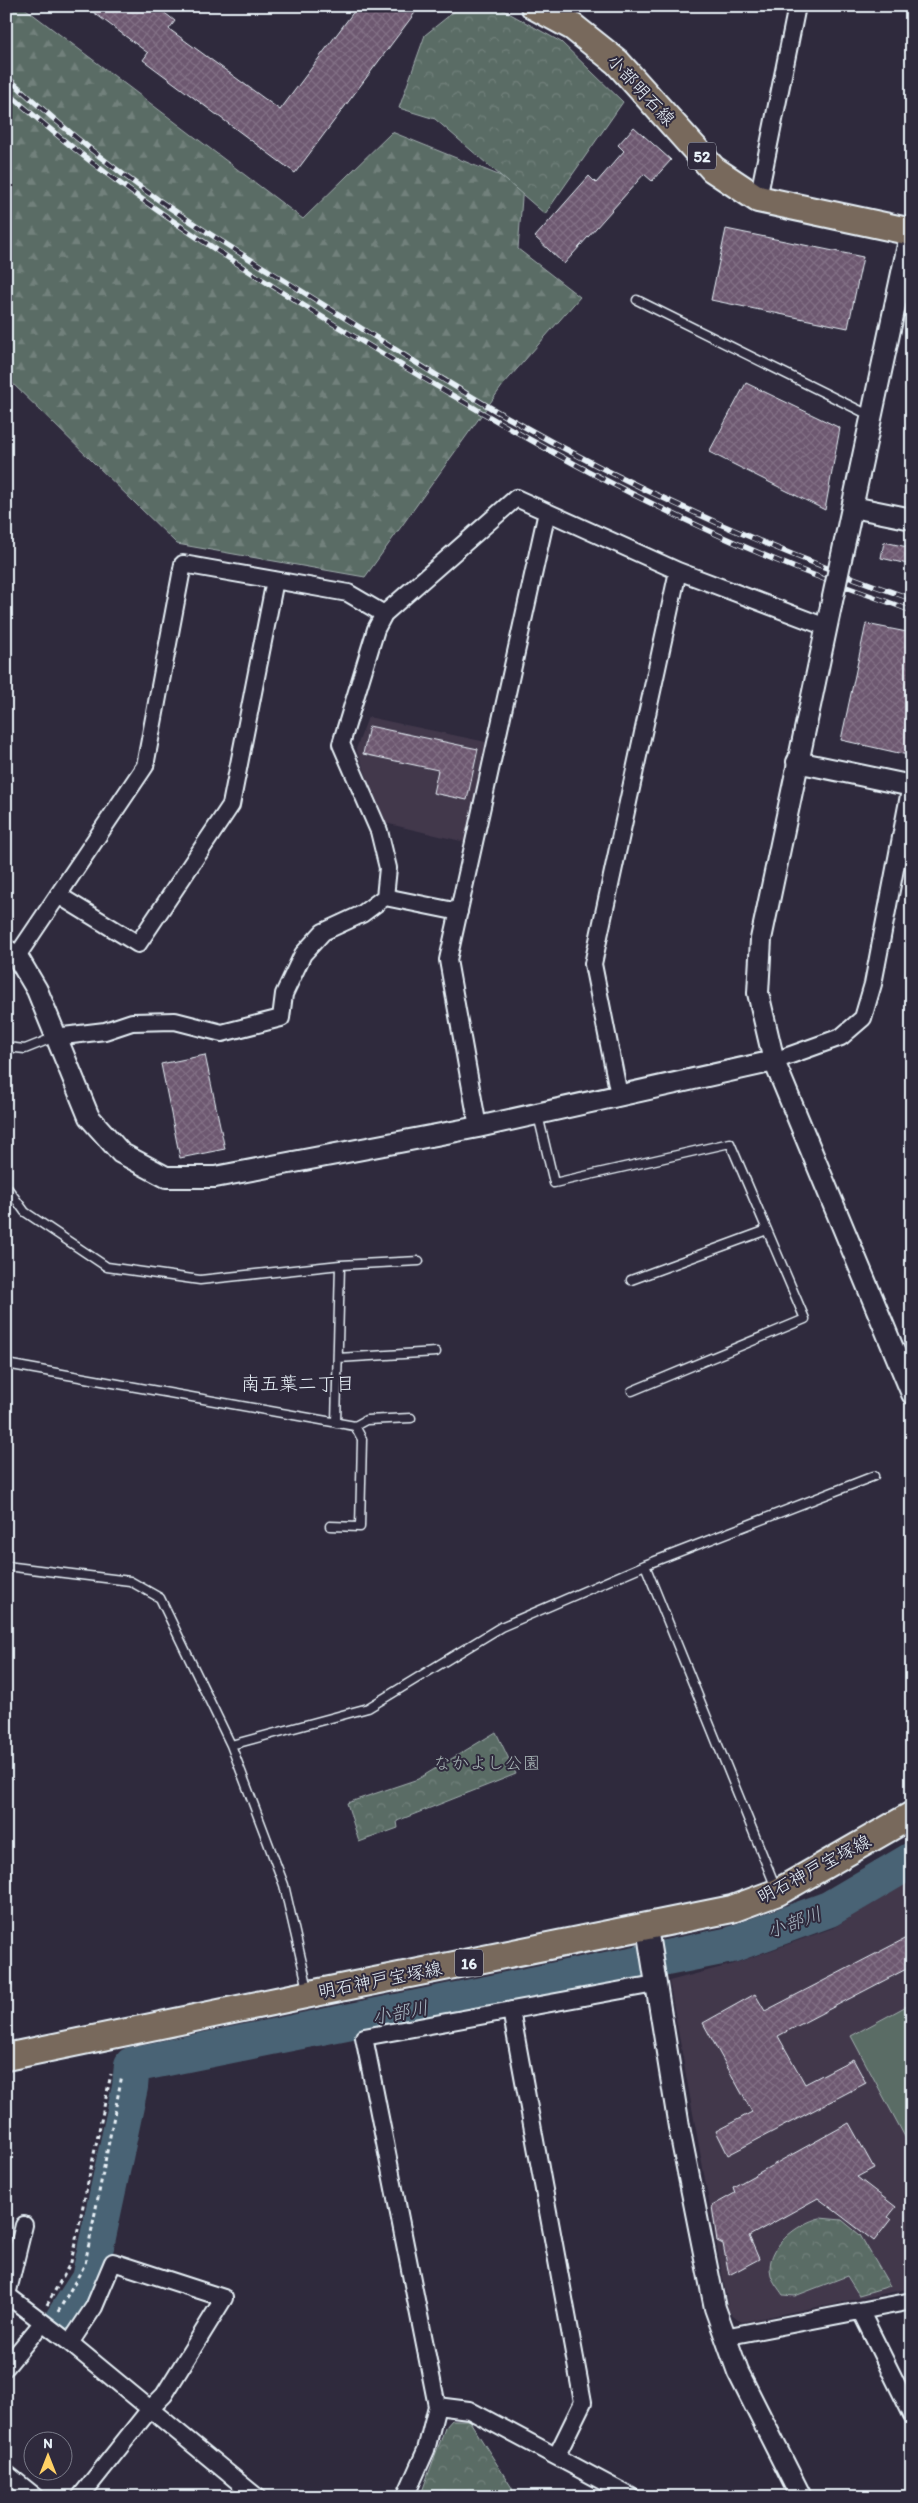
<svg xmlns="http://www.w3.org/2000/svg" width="918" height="2503" font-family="Itim,'Klee One',sans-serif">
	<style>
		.built { fill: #42384c }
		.grass { fill: #5a6c65; stroke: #a1aeae }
		.forest { fill: url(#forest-firs); stroke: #a1aeae }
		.park { fill: url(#park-crowns); stroke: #a1aeae }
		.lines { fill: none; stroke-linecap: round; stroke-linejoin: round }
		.river { stroke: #4a6374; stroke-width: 36 }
		.building { fill: url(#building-cross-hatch); stroke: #e8f1f8 }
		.service-casing { stroke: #e8f1f8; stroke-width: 11 }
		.minor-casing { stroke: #e8f1f8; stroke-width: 20 }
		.tertiary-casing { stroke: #e8f1f8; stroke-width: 24 }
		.primary-casing { stroke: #e8f1f8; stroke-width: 30 }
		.path { stroke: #e8f1f8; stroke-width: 3; stroke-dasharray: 4 4; stroke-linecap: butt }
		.service { stroke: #2f2a3d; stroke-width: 8 }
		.minor { stroke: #2f2a3d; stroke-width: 16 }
		.tertiary { stroke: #2f2a3d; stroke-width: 20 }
		.primary { stroke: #78695c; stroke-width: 26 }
		.rail-casing { stroke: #e8f1f8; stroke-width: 5.5 }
		.rail { stroke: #2f2a3d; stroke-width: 4; stroke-dasharray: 11; stroke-linecap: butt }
		.tertiary-bridge-casing { stroke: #e8f1f8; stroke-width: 24; stroke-linecap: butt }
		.tertiary-bridge { stroke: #2f2a3d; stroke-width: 20 }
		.labels { text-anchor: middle; stroke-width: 4; stroke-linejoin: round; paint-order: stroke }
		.shield { fill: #2f2a3d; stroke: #b0b5c0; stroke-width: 1 }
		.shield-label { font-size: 16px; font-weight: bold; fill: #e8f1f8 }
		.street-label { font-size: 18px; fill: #e8f1f8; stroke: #2f2a3d }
		.park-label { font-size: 18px; fill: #a8b5b6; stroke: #2f2a3d }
		.neighbourhood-label { font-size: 19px; fill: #e8f1f8; stroke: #2f2a3d }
		.water-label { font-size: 19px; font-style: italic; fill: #a9b8c3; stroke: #2f2a3d }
	</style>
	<defs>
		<pattern id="forest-firs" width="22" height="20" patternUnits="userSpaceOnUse" patternTransform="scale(1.25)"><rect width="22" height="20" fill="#5a6c65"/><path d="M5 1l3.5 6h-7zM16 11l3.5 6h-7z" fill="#72817c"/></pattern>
		<pattern id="park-crowns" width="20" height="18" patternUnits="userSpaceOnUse" patternTransform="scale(1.25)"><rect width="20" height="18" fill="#5a6c65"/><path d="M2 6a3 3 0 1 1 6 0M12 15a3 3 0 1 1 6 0" fill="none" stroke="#72817c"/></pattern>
		<pattern id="building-cross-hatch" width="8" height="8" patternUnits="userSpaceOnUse" patternTransform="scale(1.25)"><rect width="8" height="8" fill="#6d5870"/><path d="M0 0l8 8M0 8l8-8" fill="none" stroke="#827085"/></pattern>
	</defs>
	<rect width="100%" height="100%" fill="#2f2a3d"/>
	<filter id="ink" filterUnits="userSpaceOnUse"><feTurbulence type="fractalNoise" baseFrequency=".02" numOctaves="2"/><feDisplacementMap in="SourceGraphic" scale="10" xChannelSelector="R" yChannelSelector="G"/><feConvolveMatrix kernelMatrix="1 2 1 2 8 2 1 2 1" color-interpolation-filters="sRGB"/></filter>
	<g filter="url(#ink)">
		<!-- built -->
		<path class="built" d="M368 717 486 742 465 842 385 823 356 749Z
			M912 1880V2288L742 2322 729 2312 669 1981 730 1965 833 1928Z"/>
		<!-- grass -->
		<path class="grass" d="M912 2003V2150L851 2036Z"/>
		<!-- forest -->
		<path class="forest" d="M6 6H22L303 219 392 132 523 185 518 249 580 297 503 385 365 577 177 544 6 377Z"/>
		<!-- park -->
		<path class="park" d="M461 6H496L561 42 623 102 545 214 435 119 399 108 425 35Z
			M496 1732 516 1774 397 1821 398 1828 359 1842 347 1803 418 1779Z
			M820 2218 842 2220 860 2235 890 2286 859 2295 847 2276 795 2296 783 2295C779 2289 773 2282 771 2275 764 2248 798 2223 820 2218Z
			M452 2420H469L512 2488 513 2497H420L445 2428Z"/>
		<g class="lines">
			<!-- river -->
			<path class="river" d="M63 2319 89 2279 130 2087 132 2065 731 1945 829 1909 912 1860"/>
		</g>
		<!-- building -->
		<path class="building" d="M85 6H156L175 21 169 29 280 110 358 6H420L295 173 143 60 148 53Z
			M634 127 671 160 652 181 644 174 564 264 535 237 589 176 596 183 624 151 618 145Z
			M726 229 863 257 848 328 711 300Z
			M746 383 840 428 825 510 709 452Z
			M884 542 912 548V565L881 558Z
			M866 624 912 633V756L841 740Z
			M369 726 478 749 467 800 433 793 438 770 363 754Z
			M205 1055 225 1149 180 1158 161 1064Z
			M912 1935V1966L778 2036 805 2084 853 2059 866 2083 728 2155 716 2131 752 2112 703 2023 755 1994 765 2011Z
			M849 2123 874 2168 857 2177 896 2207 888 2217 891 2219 874 2241 818 2198 749 2236 759 2259 729 2275 723 2244 717 2241 712 2206 735 2193 733 2187Z"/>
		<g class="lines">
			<defs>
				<path id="service" d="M637 300 871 416
					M6 1047 25 1049 55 1037
					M538 1115 554 1183 730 1143 805 1319 632 1391
					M6 1186 25 1212 107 1267 200 1280 340 1265 419 1261
					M631 1280 767 1230
					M338 1358 436 1352
					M6 1364 355 1426 362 1439 360 1527 330 1526
					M336 1423 340 1265
					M355 1426 366 1420 411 1418
					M645 1565 776 1888
					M6 1566 130 1581 160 1598 231 1745 284 1885 308 1989
					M231 1745 368 1708 501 1627 645 1565 874 1476"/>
				<path id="minor" d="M758 199 797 6
					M58 895 138 944 231 805 275 580
					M385 897 459 912
					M17 956 145 766 183 564 348 593 384 614 516 498 678 571 826 627
					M55 1037 105 1031 132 1022 175 1021 222 1033 281 1018 284 994 303 954 323 932 362 914 385 897 388 868 379 831 341 744 376 629 384 614
					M774 1061 841 1037 863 1018 873 984 911 785
					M619 1095 593 964 678 571
					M478 1127 448 960 547 512
					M511 2010 583 2402 557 2455
					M24 2225 7 2295 70 2343 257 2497
					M861 2312 912 2415
					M724 2337 912 2301
					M70 2343 94 2307 113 2262 224 2298 164 2395 150 2409 80 2497
					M6 2367 42 2323
					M437 2406 469 2410 632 2497
					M6 2473 36 2497
					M405 2497 426 2450 437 2406 364 2037 655 1984"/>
				<path id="tertiary" d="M853 507 912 519
					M846 536 912 226
					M831 606 761 939 758 993 774 1061 912 1394
					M797 762 912 786
					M6 950 17 956 37 990 89 1117 121 1153 166 1177H215L478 1127 774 1061
					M647 1928 679 2127 715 2308 738 2372 801 2497"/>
				<path id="primary" d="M534 6 573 27 617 62 713 169 758 199 912 232
					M6 2057 310 1994 732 1909 778 1892 912 1815"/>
			</defs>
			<!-- service casing -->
			<use href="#service" class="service-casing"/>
			<!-- minor casing -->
			<use href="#minor" class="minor-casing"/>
			<!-- tertiary casing -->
			<use href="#tertiary" class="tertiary-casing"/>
			<!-- primary casing -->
			<use href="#primary" class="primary-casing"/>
			<!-- path -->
			<path class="path" d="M47 2305 71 2262 111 2074
				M58 2312 85 2264 122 2075"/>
			<!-- service -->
			<use href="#service" class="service"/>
			<!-- minor -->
			<use href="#minor" class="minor"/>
			<!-- tertiary -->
			<use href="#tertiary" class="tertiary"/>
			<!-- primary -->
			<use href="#primary" class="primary"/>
			<defs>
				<path id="rail" d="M6 76C64 130 126 180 193 223 237 252 283 279 327 307 384 342 440 379 498 412 629 487 769 550 912 599
					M6 91C102 178 209 247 319 315 470 408 623 498 788 565 829 582 871 595 912 611"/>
			</defs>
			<!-- rail casing -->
			<use href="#rail" class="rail-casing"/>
			<!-- rail -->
			<use href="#rail" class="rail"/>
			<defs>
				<path id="tertiary-bridge" d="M831 606 846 536"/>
			</defs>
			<!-- tertiary-bridge casing -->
			<use href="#tertiary-bridge" class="tertiary-bridge-casing"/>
			<!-- tertiary-bridge -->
			<use href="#tertiary-bridge" class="tertiary-bridge"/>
		</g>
	</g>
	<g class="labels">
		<!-- shield labels -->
		<g class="shield">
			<rect x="688" y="142.5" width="28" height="27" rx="4"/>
			<rect x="455" y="1949.5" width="28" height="27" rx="4"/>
		</g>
		<g class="shield-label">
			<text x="702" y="162">52</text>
			<text x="469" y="1969">16</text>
		</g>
		<!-- street labels -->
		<g class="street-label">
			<text transform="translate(641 90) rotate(47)" y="6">小部明石線</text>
			<text transform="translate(814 1869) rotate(-28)" y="6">明石神戸宝塚線</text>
			<text transform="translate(380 1980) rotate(-11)" y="6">明石神戸宝塚線</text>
		</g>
		<!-- park labels -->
		<g class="park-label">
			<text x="487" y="1769">なかよし公園</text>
		</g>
		<!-- neighbourhood labels -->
		<g class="neighbourhood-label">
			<text x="298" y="1390">南五葉二丁目</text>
		</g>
		<!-- water labels -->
		<g class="water-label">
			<text transform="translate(794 1922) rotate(-20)" y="7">小部川</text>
			<text transform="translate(400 2012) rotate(-11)" y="7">小部川</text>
		</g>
	</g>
	<!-- margin -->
	<rect width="918" height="2503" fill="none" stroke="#2f2a3d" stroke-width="25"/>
	<rect x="12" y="12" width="893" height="2478" fill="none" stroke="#e8f1f8" stroke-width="2" filter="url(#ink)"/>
	<!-- north arrow -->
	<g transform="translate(48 2456)"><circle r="24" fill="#2f2a3d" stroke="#797a88"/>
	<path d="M0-4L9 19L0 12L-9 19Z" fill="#ffd166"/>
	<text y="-8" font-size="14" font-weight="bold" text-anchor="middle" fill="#e8f1f8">N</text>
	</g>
</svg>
